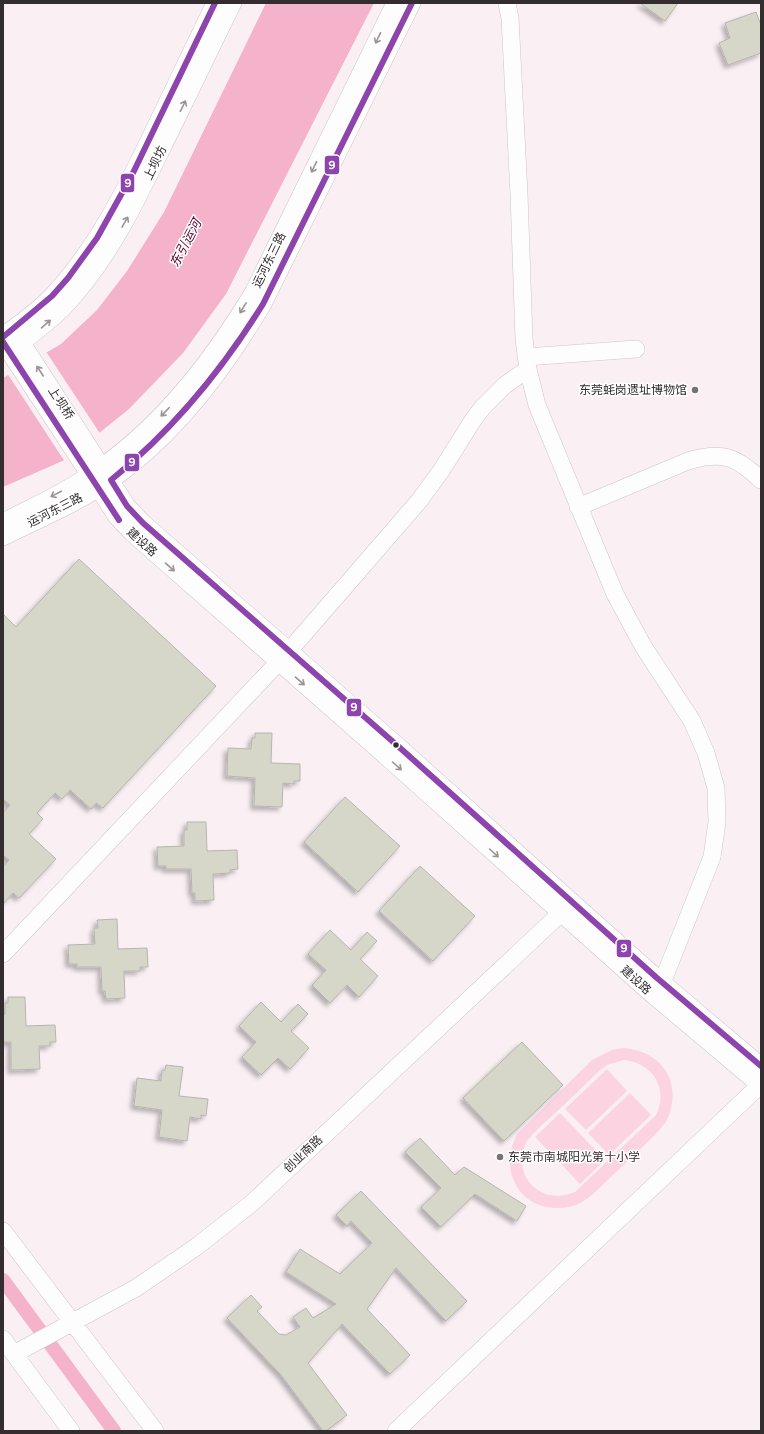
<svg xmlns="http://www.w3.org/2000/svg" width="764" height="1434" font-family="'Varela Round','Noto Sans SC',sans-serif">
	<style>
		.green { fill: #fcd3e1; fill-rule: evenodd }
		.water { fill: #f5b2cb }
		.pier { fill: #faf0f3 }
		.lines { fill: none; stroke-linecap: round; stroke-linejoin: round }
		.canal { stroke: #f5b2cb; stroke-width: 14 }
		.building { fill: #d6d7c8; stroke: #b7b4b3; filter: url(#shadow) }
		.minor-casing { stroke: #ccc5c7; stroke-width: 18 }
		.minor { stroke: #fefdfd; stroke-width: 17 }
		.bus-1-casing { stroke: #fff; stroke-width: 9 }
		.bus-1 { stroke: #8e44ad; stroke-width: 6 }
		.oneway { stroke: #999596 }
		.poi-dot { fill: #797174; stroke: #fff; stroke-width: 1.5 }
		.bus-dot { fill: #342d2f; stroke: #fff; stroke-width: 1.5 }
		.labels { text-anchor: middle; stroke-width: 3; stroke-linejoin: round; paint-order: stroke }
		.street-label { font-size: 12px; fill: #342d2f; stroke: #fff }
		.poi-label { font-size: 12px; fill: #342d2f; stroke: #fff; text-anchor: end }
		.water-label { font-size: 13px; font-style: italic; fill: #590731; stroke: #fff }
		.line-badge { stroke: #fff; stroke-width: 1.5 }
		.badge-label { font-size: 11px; text-anchor: middle; font-weight: bold; fill: #fff }
	</style>
	<defs>
		<filter id="shadow"><feDropShadow dx="-3.5" dy="3.5" stdDeviation="2" flood-color="#0004"/></filter>
	</defs>
	<rect width="100%" height="100%" fill="#faf0f3"/>
	<!-- green -->
	<path class="green" d="M623 1048C664 1051 684 1085 666 1122 651 1141 631 1157 614 1174 604 1183 594 1195 582 1202 561 1214 529 1208 517 1187 507 1169 508 1152 517 1134L592 1060 612 1050ZM624 1060C653 1063 669 1089 656 1115L575 1192C562 1197 547 1198 535 1188 521 1177 518 1156 527 1141 534 1132 543 1124 551 1117 568 1101 584 1086 600 1070L607 1065Z
		M607 1069 627 1091 586 1130 565 1109Z
		M630 1093 651 1115 609 1155 588 1133Z
		M560 1113 605 1160 580 1184 535 1137Z"/>
	<!-- water -->
	<path class="water" d="M266 3H374L226 294 183 353 129 409 67 459 3 487V378L61 344 97 310 127 271 164 212Z"/>
	<!-- pier -->
	<path class="pier" d="M45 350 101 435 65 462 7 373Z"/>
	<g class="lines">
		<!-- canal -->
		<path class="canal" d="M3 1280 114 1431"/>
	</g>
	<!-- building -->
	<path class="building" d="M640 3H678L665 21Z
		M756 12 761 25V53L728 65 719 43 730 38 725 23Z
		M79 559 216 686 103 808 96 803 91 809 70 790 62 799 55 793 37 813 43 819 29 834 56 859 19 898 13 893 3 904V867L9 860 3 855V813L10 805 3 799V614L16 627Z
		M255 733H272L271 763 300 764V781H294V784L283 783 282 807 254 806 255 778 227 776 228 748 251 749 252 738H255Z
		M345 797 400 846 358 892 304 842Z
		M187 822H206L207 851 237 850 238 869 230 870V873L213 874 214 900 195 901V893H192L191 869H166V866H158L157 847 184 846V830H187Z
		M420 866 475 916 433 961 379 911Z
		M117 919 118 949 147 948 148 967H140V971H124L125 998 106 999 105 991H102L101 967H77V964H69L68 945 95 944 94 928H98L97 920Z
		M330 930 351 950 367 932 377 941 360 959 378 976 359 997 347 985 330 1003 312 985 326 970 308 954Z
		M8 997H25L26 1026 55 1025 56 1042H50V1046H39L40 1069 11 1070V1042H3V1014H5V1003H8Z
		M261 1002 281 1022 298 1004 308 1014 291 1031 309 1048 290 1069 278 1058 261 1075 242 1057 256 1042 239 1026Z
		M522 1042 563 1085 504 1141 463 1098Z
		M166 1065 183 1067 179 1096 208 1099 206 1116 201 1115V1119L190 1117 187 1141 159 1137 162 1110 134 1106 137 1078 161 1081 162 1070H165Z
		M420 1138 455 1175 464 1167 526 1206 517 1221 475 1194 441 1227 421 1207 441 1188 405 1152Z
		M361 1191 467 1301 446 1321 396 1268 367 1309 410 1355 390 1374 342 1324 308 1363 347 1415 326 1431H323L281 1375 227 1318 251 1295 262 1307 257 1311 279 1334 286 1335 300 1327 293 1317 306 1308 313 1318 336 1304 286 1272 300 1249 340 1274 372 1243 351 1221 347 1226 336 1215Z"/>
	<g class="lines">
		<defs>
			<path id="minor" d="M507 3 510 18 519 194 524 339 528 369 537 405 615 594 643 646 692 721 706 753 716 788 717 822 712 857 662 983
				M13 329 127 506 143 523 399 747 657 978 761 1066
				M3 336C20 323 38 311 52 296 97 248 127 187 155 128 175 87 195 45 215 3
				M3 342 117 517 132 533 389 759 647 990 761 1086
				M13 349C30 336 47 324 62 309 108 262 137 200 165 142 188 96 210 49 233 3
				M526 357 636 349
				M578 507 688 461C722 451 736 456 761 480
				M3 522C32 507 64 493 91 474 160 429 212 361 254 291L395 3
				M3 537C39 519 78 503 111 480 175 436 224 370 263 304L412 3
				M3 954 289 651 419 501 441 471 473 420 483 407 505 385 528 369
				M3 1231 155 1431
				M3 1339 71 1431
				M14 1354 136 1288 196 1247 252 1203 561 913
				M396 1431 760 1085"/>
		</defs>
		<!-- minor casing -->
		<use href="#minor" class="minor-casing"/>
		<!-- minor -->
		<use href="#minor" class="minor"/>
		<defs>
			<path id="bus-1" d="M412 3 263 304C221 372 173 430 111 480L127 506 143 523 399 747 657 978 761 1066
				M3 337 52 296 68 278 97 238 132 175 215 3
				M3 342 119 520"/>
		</defs>
		<!-- bus-1 casing -->
		<use href="#bus-1" class="bus-1-casing"/>
		<!-- bus-1 -->
		<use href="#bus-1" class="bus-1"/>
	</g>
	<!-- one-way arrows -->
	<defs><path id="oneway-shaft" d="M-6 0H5M1.5-3L5.5 0L1.5 3" fill="none" stroke-width="1.6" stroke-linecap="round" stroke-linejoin="round"/></defs>
	<g class="oneway">
		<use href="#oneway-shaft" transform="translate(378 38) rotate(116)"/>
		<use href="#oneway-shaft" transform="translate(183 106) rotate(-64)"/>
		<use href="#oneway-shaft" transform="translate(314 167) rotate(116)"/>
		<use href="#oneway-shaft" transform="translate(125 222) rotate(-60)"/>
		<use href="#oneway-shaft" transform="translate(243 308) rotate(121)"/>
		<use href="#oneway-shaft" transform="translate(46 324) rotate(-41)"/>
		<use href="#oneway-shaft" transform="translate(40 371) rotate(-123)"/>
		<use href="#oneway-shaft" transform="translate(165 412) rotate(134)"/>
		<use href="#oneway-shaft" transform="translate(56 494) rotate(152)"/>
		<use href="#oneway-shaft" transform="translate(170 567) rotate(41)"/>
		<use href="#oneway-shaft" transform="translate(300 681) rotate(41)"/>
		<use href="#oneway-shaft" transform="translate(397 766) rotate(42)"/>
		<use href="#oneway-shaft" transform="translate(494 853) rotate(42)"/>
	</g>
	<!-- markers -->
	<g class="poi-dot">
		<circle cx="695" cy="390" r="4"/>
		<circle cx="500" cy="1157" r="4"/>
	</g>
	<circle class="bus-dot" cx="396" cy="745" r="3.5"/>
	<g class="labels">
		<!-- street labels -->
		<g class="street-label">
			<text transform="translate(155 163) rotate(-64)" y="4">上坝坊</text>
			<text transform="translate(269 260) rotate(-64)" y="4">运河东三路</text>
			<text transform="translate(61 403) rotate(57)" y="4">上坝桥</text>
			<text transform="translate(55 510) rotate(-27)" y="4">运河东三路</text>
			<text transform="translate(142 542) rotate(42)" y="4">建设路</text>
			<text transform="translate(636 980) rotate(42)" y="4">建设路</text>
			<text transform="translate(303 1154) rotate(-43)" y="4">创业南路</text>
		</g>
		<!-- poi labels -->
		<g class="poi-label">
			<text x="687" y="394">东莞蚝岗遗址博物馆</text>
			<text x="508" y="1161" text-anchor="start">东莞市南城阳光第十小学</text>
		</g>
		<!-- water labels -->
		<g class="water-label">
			<text transform="translate(185 243) rotate(-62)" y="5">东引运河</text>
		</g>
	</g>
	<g class="line-badge">
		<rect x="324" y="155" width="16" height="20" rx="4" fill="#8e44ad"/>
		<rect x="120" y="173" width="15" height="20" rx="4" fill="#8e44ad"/>
		<rect x="124" y="453" width="16" height="19" rx="4" fill="#8e44ad"/>
		<rect x="346" y="698" width="16" height="19" rx="4" fill="#8e44ad"/>
		<rect x="616" y="939" width="16" height="19" rx="4" fill="#8e44ad"/>
	</g>
	<g class="badge-label">
		<text x="332" y="169">9</text>
		<text x="128" y="187">9</text>
		<text x="132" y="466">9</text>
		<text x="354" y="711">9</text>
		<text x="624" y="952">9</text>
	</g>
	<!-- border -->
	<rect width="764" height="1434" fill="none" stroke="#342d2f" stroke-width="8"/>
</svg>
